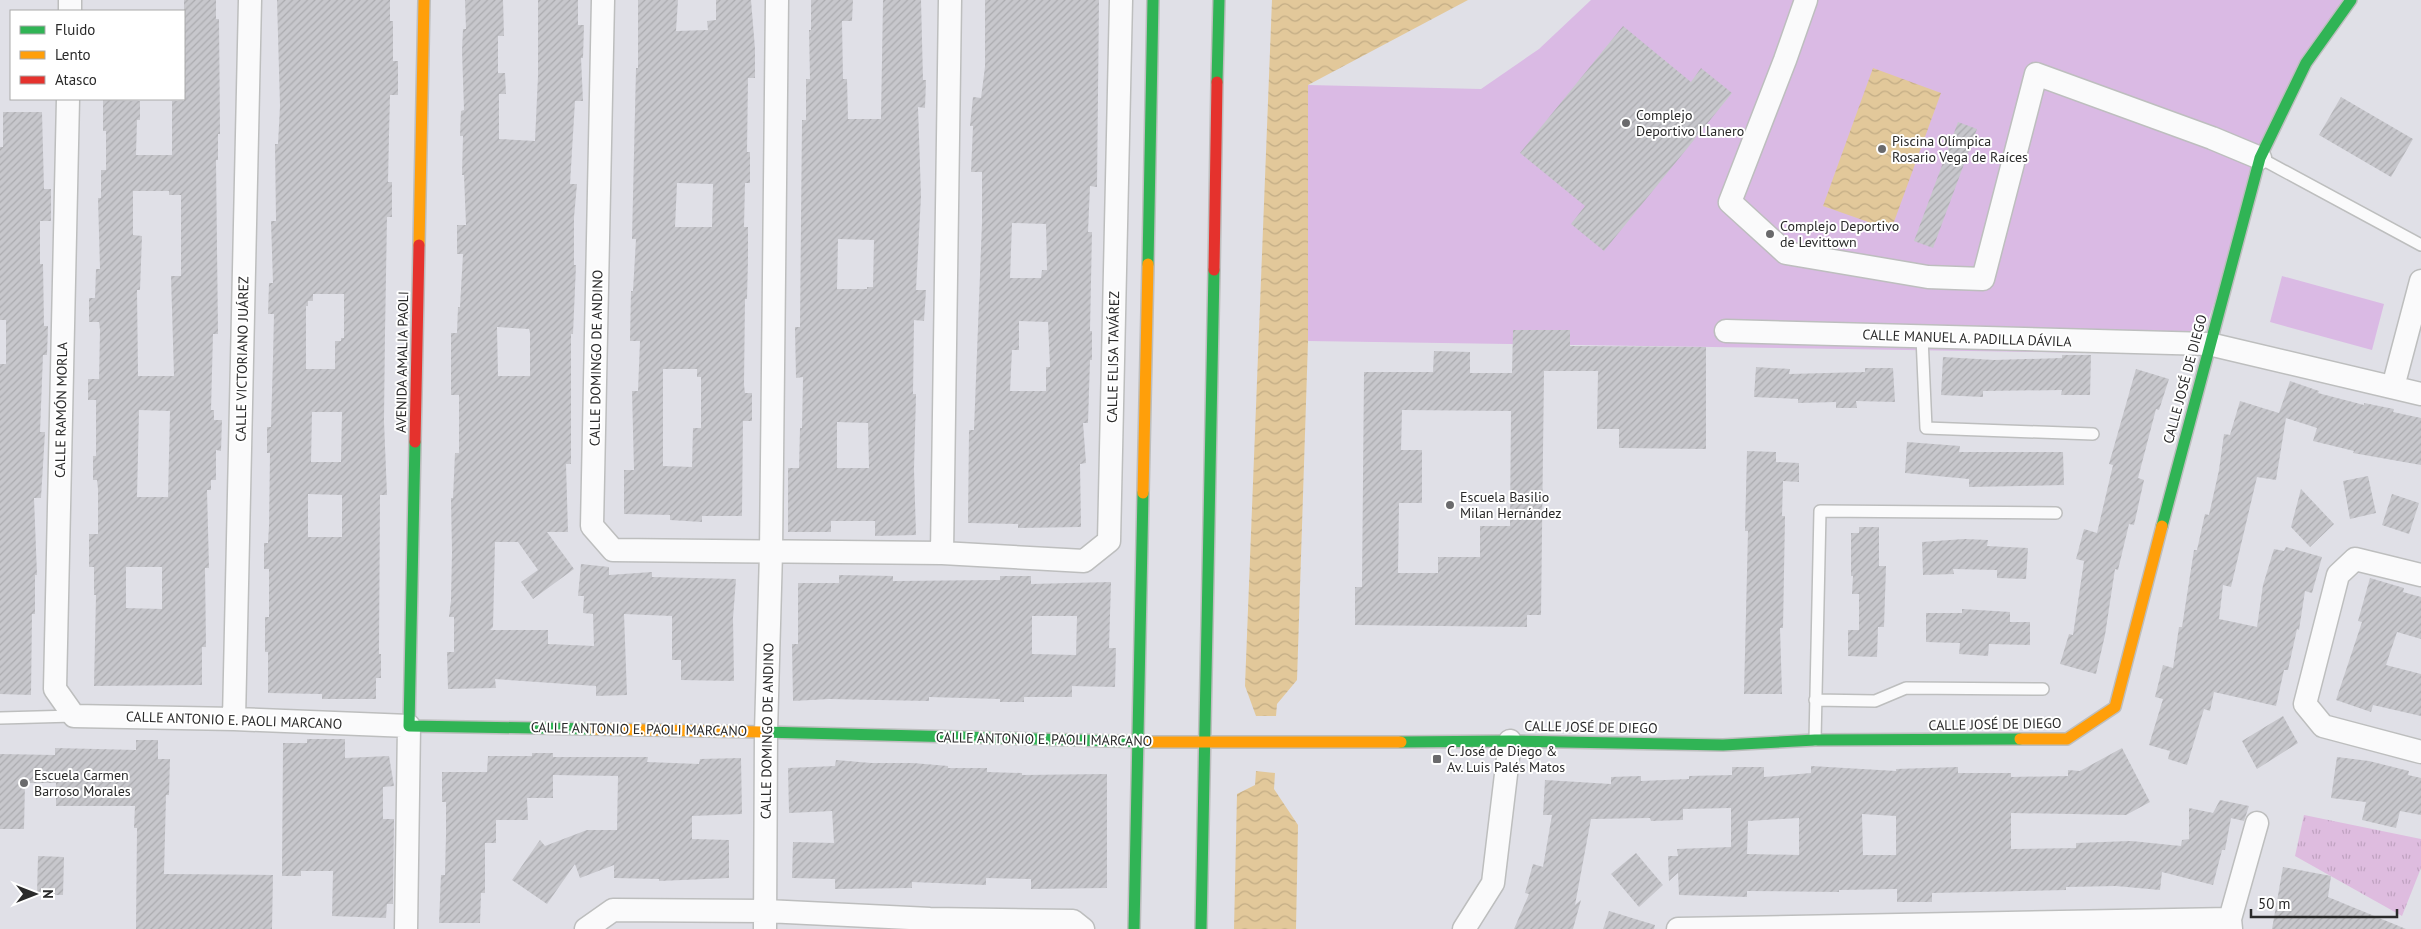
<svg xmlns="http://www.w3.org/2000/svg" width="2421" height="929" font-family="'PT Sans',sans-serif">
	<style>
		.grass { fill: url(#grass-tufts) }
		.pitch { fill: #dabae4 }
		.water { fill: url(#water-waves) }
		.building { fill: url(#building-hatch); fill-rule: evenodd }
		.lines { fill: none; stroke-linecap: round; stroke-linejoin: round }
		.lane-casing { stroke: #bdbebe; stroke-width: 14 }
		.street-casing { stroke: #bdbebe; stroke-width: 25 }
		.fast-casing { stroke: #bdbebe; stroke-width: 14 }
		.slow-casing { stroke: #bdbebe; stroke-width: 14 }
		.jam-casing { stroke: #bdbebe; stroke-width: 14 }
		.lane { stroke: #fafafb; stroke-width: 11 }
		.street { stroke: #fafafb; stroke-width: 22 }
		.fast { stroke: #30b455; stroke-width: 11 }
		.slow { stroke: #ff9f0a; stroke-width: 11 }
		.jam { stroke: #e5322d; stroke-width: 11 }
		.poi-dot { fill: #6a6a6c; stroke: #fff; stroke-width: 2 }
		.labels { text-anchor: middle; stroke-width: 4; stroke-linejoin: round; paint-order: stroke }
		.poi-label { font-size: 14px; fill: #2a2a2a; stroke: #fff; text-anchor: start }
		.street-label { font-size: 14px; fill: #2a2a2a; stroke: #fff }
	</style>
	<defs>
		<pattern id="grass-tufts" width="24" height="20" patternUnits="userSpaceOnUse" patternTransform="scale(1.25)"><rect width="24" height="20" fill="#debcdf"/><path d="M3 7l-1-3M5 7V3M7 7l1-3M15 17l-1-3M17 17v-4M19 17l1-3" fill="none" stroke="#bfa2c0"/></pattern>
		<pattern id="water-waves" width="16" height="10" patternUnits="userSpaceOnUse" patternTransform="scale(1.25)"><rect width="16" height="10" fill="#e2c89a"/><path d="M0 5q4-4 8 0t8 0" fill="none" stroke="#c2ac85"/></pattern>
		<pattern id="building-hatch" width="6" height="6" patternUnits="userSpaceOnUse" patternTransform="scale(1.25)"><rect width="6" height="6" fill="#c7c7cc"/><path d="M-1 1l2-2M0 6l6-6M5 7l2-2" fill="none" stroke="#ababaf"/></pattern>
	</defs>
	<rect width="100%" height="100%" fill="#e0e0e7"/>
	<!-- grass -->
	<path class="grass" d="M2304 815 2421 839V868L2402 916 2295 856Z"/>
	<!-- pitch -->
	<path class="pitch" d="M1591 0H2345L2301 61 2206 326 2184 350 2172 354 1308 341V85L1481 89 1539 49Z
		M2282 276 2384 304 2372 350 2270 322Z"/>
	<!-- water -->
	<path class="water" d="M1272 0H1468L1308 85V341L1297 680 1277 704 1276 716H1256L1245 686Z
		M1873 68 1941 93 1891 230 1823 206Z
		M1256 771 1275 773 1274 789 1298 825 1296 929H1234L1237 794 1255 785Z"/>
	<!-- building -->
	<path class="building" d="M184 0H216V19H219L220 134H218V160H216L218 334H213L211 410H214V420H222L221 451 216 450V480H211V490H207L209 568H205L206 647H202V685L94 686 96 595H94V567H89V534H98V489L97 480H93V456H96V400H88V379H99L100 330 99 322H89V298H95L96 269H100L98 198H101V170H106V131H103V100L140 101V120H137L136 155H172V101H184ZM133 191H169V195H181V276H171L174 376H138L137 290H140L142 236 133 235ZM139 410 170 411 168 497H137ZM126 567H162V609L126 608Z
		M277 0H390V21H393V61H398V95H390L389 135 388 182H392V217H387L385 334 384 421 387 495H380L379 654H381V678H376V699H322V694L268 693V652H265V617H269V569H264V543H268L269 526 270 453H267V427H271L273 358 274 314H268L269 283H273L271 221H276L275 144H278L280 106ZM313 294H344V338H341V341H335V369H306V306H308V301H313ZM312 412H342L341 462H311ZM308 494 342 495V537H308Z
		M465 0H503L504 36H498V73H505L506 94H499V139L535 141 538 76V0H578V25H584L583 58H581L583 101H575L570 184H577L574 217V265H576L573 334H571V464H566L568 532H547L574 569 533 599 521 582 538 570 518 542H495L493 627 490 630H548V644L594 646 593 614 583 613 584 596H578L581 564 609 567V575L652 572V577L736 579 733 618 734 681 681 680V660H672V616L624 614 627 695 596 696V686L495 679 496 688 448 689 447 652H454V617H449L451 601 452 552 451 498H453L455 453H459V395H451V333H457L458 307H460L463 254H457V225H466L464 175H462L463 136H460L461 111 464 110 462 51 463 29H466ZM497 327 529 329 530 333V376H498Z
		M638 0H678L676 31 708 30 707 21 716 20V0H751L755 49V78H748L747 152H750V183H745L744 227H748V259L747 299H745L744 385 745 393H752V421H743L742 516H702V522L670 520V515L624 514V470H634L632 391H638L640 341H630L631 291H633L636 239H632L636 68H638ZM677 183 713 184 712 227H675ZM663 369H697V377H701V428H693L692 467 663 466Z
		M811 0H853L852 21H842L843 79H847L848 119H881L883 0H921L923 80H926L925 108 918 107 921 196 916 290H926L924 321 914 320 913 394H916L914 469 916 535 875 536V521H831V532H788V468H799L800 428H802L803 377 796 378 795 327H800L802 120H806V79H810L809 30H811ZM838 239 874 240 873 287H867V289H837ZM837 422 868 423 869 468H837Z
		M985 0H1099L1097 187 1090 186 1088 232H1092L1090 331H1092V360H1090L1088 423H1083L1086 463 1080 464 1081 527 1018 528V524L968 523 969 430H974L982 223V172H971L973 126H970L973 97 981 98 985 67ZM1012 223 1046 224 1047 270H1042L1041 278H1010ZM1019 321 1048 322 1050 367H1046V391H1010L1012 350H1019Z
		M1623 26 1691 82 1701 68 1732 93 1604 251 1571 224 1585 206 1520 153Z
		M2341 97 2413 139 2391 177 2319 135Z
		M3 112H42L44 189H51V221H40V264H43L44 326H48L47 355H43L40 432H45L41 498H34L37 575H35V614H32L31 695 0 694V364H6V320H0V147H3Z
		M1958 122 1977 129 1933 248 1914 241Z
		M1513 330H1570V346L1706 347V449L1619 448V429H1597L1598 371H1544L1541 615H1527V627L1355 625V587H1362L1364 372H1433L1434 351 1470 352V373H1512ZM1402 410 1511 411 1510 526H1480V557H1438V573H1398L1399 503H1422V450H1401Z
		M2062 355H2091L2090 395H2061L2062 390 1983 391V397L1941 395 1943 357 1994 360 2062 358Z
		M1756 367 1790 369 1789 374 1865 372V368H1893L1895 402 1856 401 1857 408H1836V402L1798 403V399L1754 397Z
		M2136 369 2169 379 2159 410 2156 409 2138 478 2144 480 2134 525 2129 524 2118 570 2115 569 2105 635 2096 674 2060 664 2069 634 2073 635 2084 561 2076 559 2084 529 2097 533 2113 465 2109 464Z
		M2290 381 2319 391 2318 393 2364 405V403L2394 409 2393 412 2421 418V465L2353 453 2354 451 2313 441 2317 428 2286 418 2276 480 2257 477 2231 587 2223 585 2219 619 2257 627 2263 585 2274 549 2284 551 2286 547 2322 557 2312 593 2305 591 2299 630 2297 629 2288 670H2284L2276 706 2214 692 2210 711 2204 709 2187 765 2168 759 2170 751 2149 745 2163 699 2155 697 2163 665 2173 668 2179 627H2182L2194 550H2197L2205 514 2209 515 2219 470 2224 434 2230 435 2240 401 2279 413Z
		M1907 442 1960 446 1959 452H2063L2064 485 1969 487V479L1905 473Z
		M1747 451 1776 452V462L1799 463V482L1783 481 1782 516H1785L1783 628H1780L1782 694H1744L1748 531H1745Z
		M2368 476 2376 513 2350 519 2343 481Z
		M2301 489 2334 524 2310 547 2291 527Z
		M2392 494 2419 503 2409 534 2382 525Z
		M1859 527H1879V566H1886L1884 627H1878L1877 657 1848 656V630H1859V594H1852L1853 576H1851V533H1859Z
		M1964 539 1988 540 1987 546 2028 548 2026 579 1997 578V570L1953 569 1954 574 1923 575 1922 542Z
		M839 575 893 576V581L1000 580V576H1031V584L1111 582 1109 648H1116L1115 687 1072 686V697H1024V702H1000V699L929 697V701L829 699 793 701 792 644H798V583H839ZM1032 616H1077L1076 655 1032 654Z
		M2370 578 2404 588 2403 592 2421 597V639L2397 632 2386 665 2421 674V716L2373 705 2371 712 2336 700 2362 622 2358 621Z
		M1962 609 2010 612V622H2030V645L1989 644 1988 656 1959 654 1960 643 1926 642V613H1962Z
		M2283 716 2298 743 2257 769 2242 741Z
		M307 739H345V758L389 756 394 786 383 787V819H394L393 898V904H387L386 918 332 916 333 871H301V876H282L283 743H307Z
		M136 740H158V759H170L169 795H166L164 874 273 875 272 929H136L137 828H134L135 806H56V783H25L24 829H0V754L55 755V748L136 750Z
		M2122 748 2150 802 2126 815 2011 813V849L2076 848V843L2131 841 2181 846 2182 840 2189 839V808L2213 813 2220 800 2249 806 2244 821 2231 818 2225 850H2222L2213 885 2162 872 2160 890 2116 886 2066 887V890L1932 893V902H1897V889L1839 890V892L1747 891V897L1679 895 1678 873 1669 881 1668 856H1678L1677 849 1731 847V808L1683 809V820L1651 821 1650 818 1591 819 1575 905 1581 900 1573 929H1514L1529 894 1525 893 1533 864 1543 867 1552 815H1543L1545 780 1611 784V777L1641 776V781L1689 779V776L1732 775V767H1764V777L1811 773V766L1896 771V769L1958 767V773H2011V777L2068 776V770L2080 771ZM1862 814 1896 816V855H1863ZM1799 818V855L1747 854 1748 821Z
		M532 753H553V757H648L647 762 699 764 700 759 741 758 742 814 692 816V839L729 840V878L659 881V879L614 878V865L580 878 575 864 547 904 512 880 540 840 545 846 587 830H617L618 776 553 775V798H527L528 820H496V843H485V893H481L480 923H439L441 875H445L446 835V802H442V772H487L488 756H532Z
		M2337 757 2369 761 2409 771 2408 775 2421 778V815L2400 811 2396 828 2362 820 2366 802 2331 798Z
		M836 760 871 763H913L948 766V768H987V772L1022 773V775L1107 774V888L1031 889V879L986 878V885L912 882V888L835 889V879L792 878 793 842 834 843 832 811 789 813 788 768 835 766Z
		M1636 853 1663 885 1639 907 1611 874Z
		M38 856 64 857 63 895H37Z
		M2283 867 2331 876 2328 897 2406 929H2272Z
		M1609 911 1655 925 1654 929H1603Z"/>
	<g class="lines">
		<defs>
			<path id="lane" d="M2260 158 2421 245
				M1922 337 1926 428 2093 434
				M1815 700 1875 701 1906 688 2043 689
				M0 718 74 716
				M1815 740 1820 511 2056 513"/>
			<path id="street" d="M603 0 592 526 613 550 942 553 1084 561 1109 541 1121 0
				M1806 0 1785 60 1730 202 1786 253 1928 277 1983 279 2036 74 2212 138 2260 158
				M70 11V0
				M68 99 55 689 74 716 234 719 409 726 406 929
				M1726 331 2209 344 2421 394
				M2393 387 2421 281
				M942 553 950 0
				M2421 575 2355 559 2338 575 2305 704 2323 726 2421 752
				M234 719 250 0
				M586 929 613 910 766 911 930 919 1073 921 1083 929
				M765 929 766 732 771 552 777 0
				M1464 929 1493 883 1510 741
				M1678 929 2230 919
				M2231 929 2230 919 2257 823"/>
			<path id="fast" d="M1217 82 1219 0
				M1148 264 1153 0
				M415 442 409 726 593 729
				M2162 526 2260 158 2306 63 2351 0
				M763 732 1151 742
				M1401 742 1510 741 1723 745 1815 740 2020 739
				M1134 929 1143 493
				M1201 929 1214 270"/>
			<path id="slow" d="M419 245 424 0
				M1143 493 1148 264
				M593 729 763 732
				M2020 739H2067L2115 707 2162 526
				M1151 742H1401"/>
			<path id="jam" d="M1214 270 1217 82
				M415 442 419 245"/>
		</defs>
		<!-- lane casing -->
		<use href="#lane" class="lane-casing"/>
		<!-- street casing -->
		<use href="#street" class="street-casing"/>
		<!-- fast casing -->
		<use href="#fast" class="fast-casing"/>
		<!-- slow casing -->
		<use href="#slow" class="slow-casing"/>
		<!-- jam casing -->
		<use href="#jam" class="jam-casing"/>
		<!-- lane -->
		<use href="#lane" class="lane"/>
		<!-- street -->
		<use href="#street" class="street"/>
		<!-- fast -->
		<use href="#fast" class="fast"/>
		<!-- slow -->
		<use href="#slow" class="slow"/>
		<!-- jam -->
		<use href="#jam" class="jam"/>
	</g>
	<!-- markers -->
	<g class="poi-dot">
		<circle cx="1626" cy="123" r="5"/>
		<circle cx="1882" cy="149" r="5"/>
		<circle cx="1770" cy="234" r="5"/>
		<circle cx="1450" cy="505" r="5"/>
		<rect x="1432" y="754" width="10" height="10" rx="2.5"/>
		<circle cx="24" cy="783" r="5"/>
	</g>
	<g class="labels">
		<!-- poi labels -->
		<g class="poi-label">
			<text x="1636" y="120">Complejo<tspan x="1636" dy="16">Deportivo Llanero</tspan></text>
			<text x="1892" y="146">Piscina Olímpica<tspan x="1892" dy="16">Rosario Vega de Raíces</tspan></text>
			<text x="1780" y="231">Complejo Deportivo<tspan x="1780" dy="16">de Levittown</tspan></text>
			<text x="1460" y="502">Escuela Basilio<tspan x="1460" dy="16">Milan Hernández</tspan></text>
			<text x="1447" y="756">C. José de Diego &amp;<tspan x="1447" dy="16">Av. Luis Palés Matos</tspan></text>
			<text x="34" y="780">Escuela Carmen<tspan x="34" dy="16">Barroso Morales</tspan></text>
		</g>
		<!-- street labels -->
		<g class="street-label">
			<text transform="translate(1967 338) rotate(2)" y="5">CALLE MANUEL A. PADILLA DÁVILA</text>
			<text transform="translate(1113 357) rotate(-89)" y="5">CALLE ELISA TAVÁREZ</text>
			<text transform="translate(596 358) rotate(-89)" y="5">CALLE DOMINGO DE ANDINO</text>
			<text transform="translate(242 359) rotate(-89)" y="5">CALLE VICTORIANO JUÁREZ</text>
			<text transform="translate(402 362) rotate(-89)" y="5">AVENIDA AMALIA PAOLI</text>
			<text transform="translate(2185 379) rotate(-75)" y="5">CALLE JOSÉ DE DIEGO</text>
			<text transform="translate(61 410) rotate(-89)" y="5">CALLE RAMÓN MORLA</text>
			<text transform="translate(234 720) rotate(2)" y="5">CALLE ANTONIO E. PAOLI MARCANO</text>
			<text transform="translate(1995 724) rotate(-1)" y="5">CALLE JOSÉ DE DIEGO</text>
			<text transform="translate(1591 727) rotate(1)" y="5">CALLE JOSÉ DE DIEGO</text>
			<text transform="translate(639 729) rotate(1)" y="5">CALLE ANTONIO E. PAOLI MARCANO</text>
			<text transform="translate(767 731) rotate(-89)" y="5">CALLE DOMINGO DE ANDINO</text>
			<text transform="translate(1044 739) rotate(1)" y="5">CALLE ANTONIO E. PAOLI MARCANO</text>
		</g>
	</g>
	<!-- legend -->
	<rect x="10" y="10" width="175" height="90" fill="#ffffff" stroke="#aaaaaa"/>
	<rect x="20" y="26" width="25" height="8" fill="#30b455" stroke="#aaaaaa"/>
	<text x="55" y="35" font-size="15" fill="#2a2a2a">Fluido</text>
	<rect x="20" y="51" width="25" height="8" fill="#ff9f0a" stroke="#aaaaaa"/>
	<text x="55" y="60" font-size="15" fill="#2a2a2a">Lento</text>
	<rect x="20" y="76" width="25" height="8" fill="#e5322d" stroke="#aaaaaa"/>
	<text x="55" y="85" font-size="15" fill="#2a2a2a">Atasco</text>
	<!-- north arrow -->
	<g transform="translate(35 894) rotate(90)" stroke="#ffffff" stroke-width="4" paint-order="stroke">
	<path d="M0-4L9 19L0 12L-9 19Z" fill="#2a2a2a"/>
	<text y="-8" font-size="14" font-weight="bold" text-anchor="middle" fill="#2a2a2a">N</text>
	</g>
	<!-- scale -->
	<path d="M2251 909v8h146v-8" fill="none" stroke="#2a2a2a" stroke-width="2.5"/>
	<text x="2258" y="909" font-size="15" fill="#2a2a2a" stroke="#ffffff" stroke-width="4" paint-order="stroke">50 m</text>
</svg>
